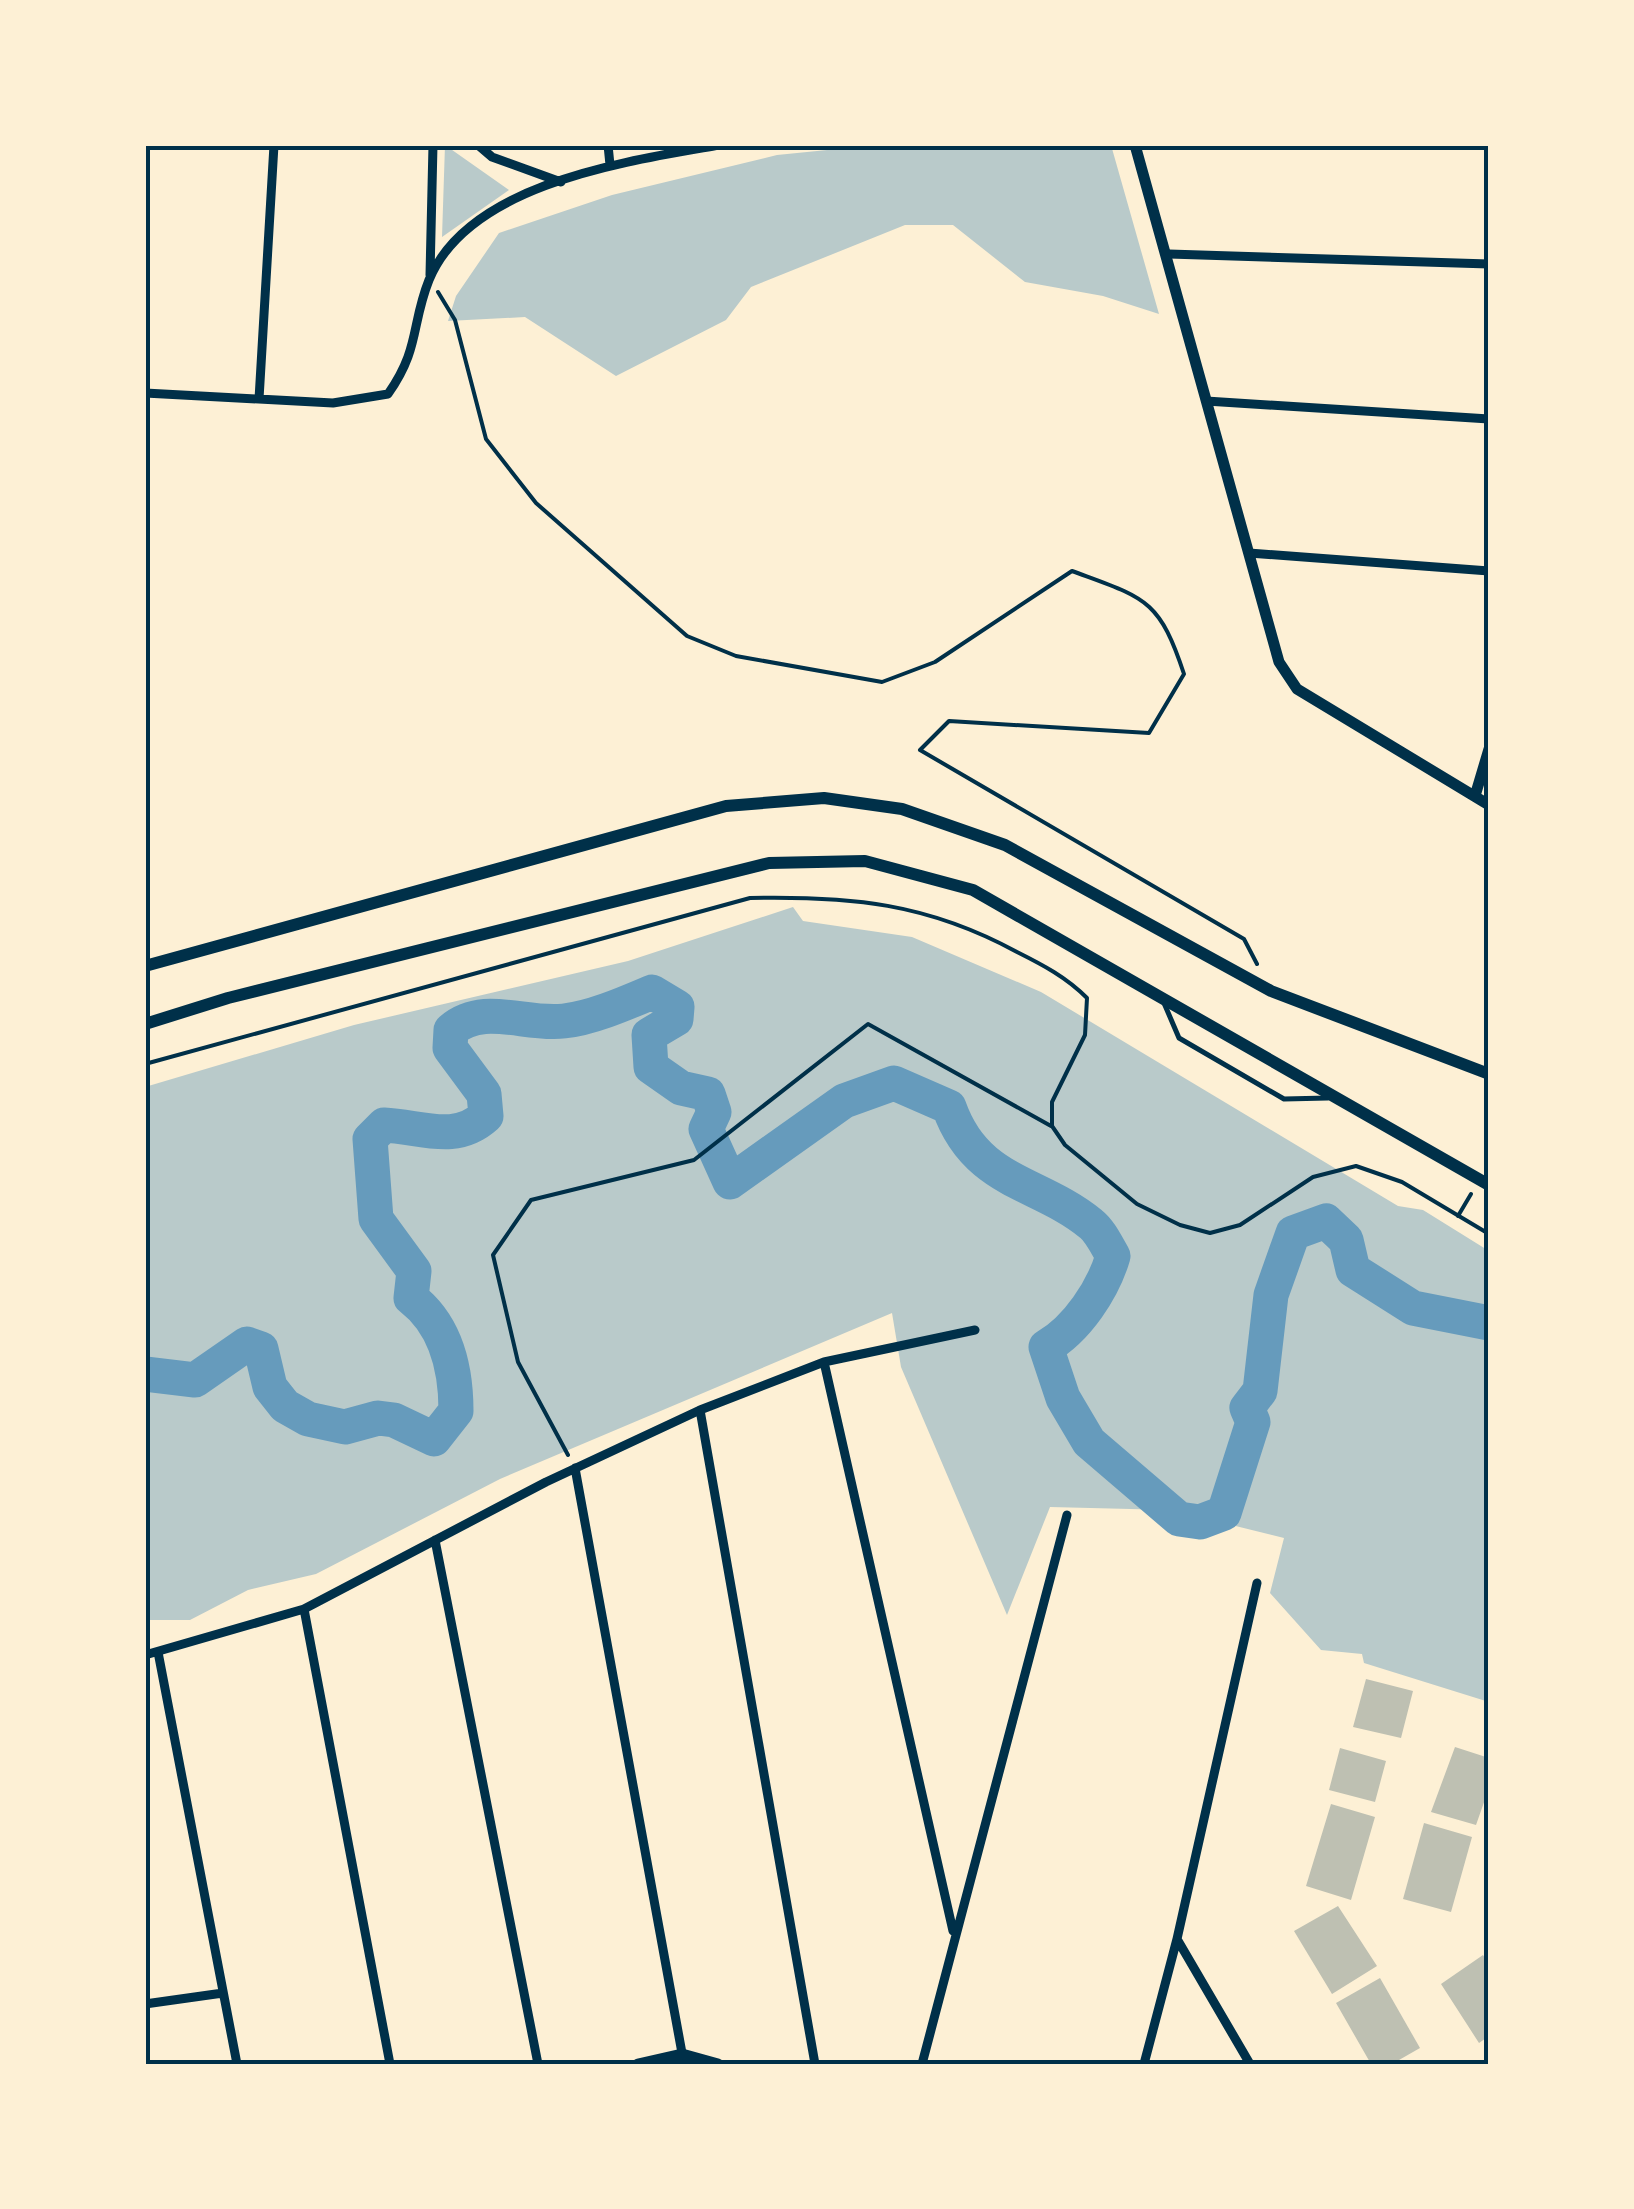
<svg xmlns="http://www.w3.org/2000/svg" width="1634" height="2209" font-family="'Playfair Display',serif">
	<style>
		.green { fill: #b9caca }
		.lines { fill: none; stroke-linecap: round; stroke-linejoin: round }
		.river { stroke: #669bbc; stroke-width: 35 }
		.building { fill: #bec0b2 }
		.path { stroke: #003049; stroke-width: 4 }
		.service { stroke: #003049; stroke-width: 5 }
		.minor { stroke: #003049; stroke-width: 9 }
		.tertiary { stroke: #003049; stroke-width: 11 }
		.secondary { stroke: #003049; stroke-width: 12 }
		.neatline { fill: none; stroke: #003049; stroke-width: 4 }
	</style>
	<rect width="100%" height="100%" fill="#fdf0d5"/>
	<!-- green -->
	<path class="green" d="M445 145 509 190 442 237Z
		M877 145H1111L1159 314 1103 296 1025 282 953 225H905L751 287 726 320 616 376 525 317 448 321 456 296 499 233 612 195 777 155Z
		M793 907 803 921 912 937 1041 992 1398 1206 1423 1210 1489 1251V1702L1364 1663 1362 1654 1321 1650 1270 1593 1284 1538 1171 1510 1050 1507 1007 1615 901 1367 892 1313 500 1479 316 1574 248 1590 190 1620H145V1087L354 1025 628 961Z"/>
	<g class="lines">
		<!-- river -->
		<path class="river" d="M145 1374 195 1380 247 1344 261 1349 270 1387 285 1406 308 1419 345 1427 378 1418 394 1420 434 1439 456 1411C456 1367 446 1325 411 1298L414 1271 376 1219 370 1139 384 1125C422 1127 455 1144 486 1116L484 1094 450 1048 451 1030C484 1002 525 1026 564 1021 592 1018 626 1003 652 992L677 1007 676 1019 649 1035 651 1067 681 1088 708 1094 714 1112 706 1129 730 1182 844 1101 894 1083 949 1107C976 1184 1039 1181 1091 1224 1100 1231 1107 1246 1113 1256 1103 1290 1077 1329 1046 1347L1063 1398 1089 1442 1179 1519 1200 1522 1224 1513 1253 1422 1247 1408 1260 1391 1271 1295 1293 1233 1326 1221 1346 1240 1353 1270 1413 1308 1489 1323"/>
	</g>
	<!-- building -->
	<path class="building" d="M1366 1679 1413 1691 1401 1738 1353 1727Z
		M1455 1747 1489 1758V1788L1476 1825 1431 1812Z
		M1340 1748 1386 1761 1375 1802 1329 1790Z
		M1331 1804 1375 1817 1351 1900 1306 1886Z
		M1424 1823 1472 1837 1451 1912 1403 1899Z
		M1338 1906 1377 1966 1332 1994 1294 1931Z
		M1483 1955 1489 1965V2036L1479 2043 1441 1984Z
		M1380 1978 1420 2048 1392 2064H1371L1336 2003Z"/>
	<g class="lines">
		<!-- path -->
		<path class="path" d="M438 292 455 320 486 439 536 503 687 636 736 656 882 682 935 662 1072 571C1145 598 1159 598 1184 674L1149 733 949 721 920 750 1244 939 1257 964
			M145 1064 750 898C851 896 927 903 1017 952 1043 965 1066 977 1087 998L1085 1035 1052 1102V1126L1065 1145 1137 1204 1180 1225 1210 1233 1240 1225 1313 1177 1356 1166 1402 1182 1489 1234
			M1458 1216 1471 1194
			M568 1455 518 1362 493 1255 531 1200 694 1160 868 1024 1051 1126"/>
		<!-- service -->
		<path class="service" d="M1164 1003 1179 1038 1284 1099 1328 1098"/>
		<!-- minor -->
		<path class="minor" d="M478 145 492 157 561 182
			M608 145 610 165
			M1169 254 1489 264
			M430 275 433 145
			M145 393 333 403 388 394C420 349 411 325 429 280 469 183 628 161 719 145
			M259 399 274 145
			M1206 401 1489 419
			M1249 553 1489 571
			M824 1362 953 1931
			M700 1410 815 2064
			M575 1468 684 2064
			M435 1540 538 2064
			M304 1609 390 2064
			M158 1652 237 2064
			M145 1655 304 1609 546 1482 700 1410 824 1362 975 1330
			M1177 1939 1250 2064
			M145 2004 223 1993
			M922 2064 1067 1515
			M1144 2064 1177 1939 1257 1583"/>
		<!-- tertiary -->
		<path class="tertiary" d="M1135 145 1279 662 1297 689 1489 805
			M1475 796 1489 749
			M638 2064 682 2054 718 2064"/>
		<!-- secondary -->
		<path class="secondary" d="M145 966 726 806 824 798 902 809 1005 845 1271 991 1489 1074
			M145 1024 228 998 769 863 865 861 973 890 1489 1185"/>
	</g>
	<!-- border -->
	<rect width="1634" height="2209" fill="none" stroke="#fdf0d5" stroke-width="295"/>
	<rect x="148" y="148" width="1338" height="1914" class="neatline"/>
</svg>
